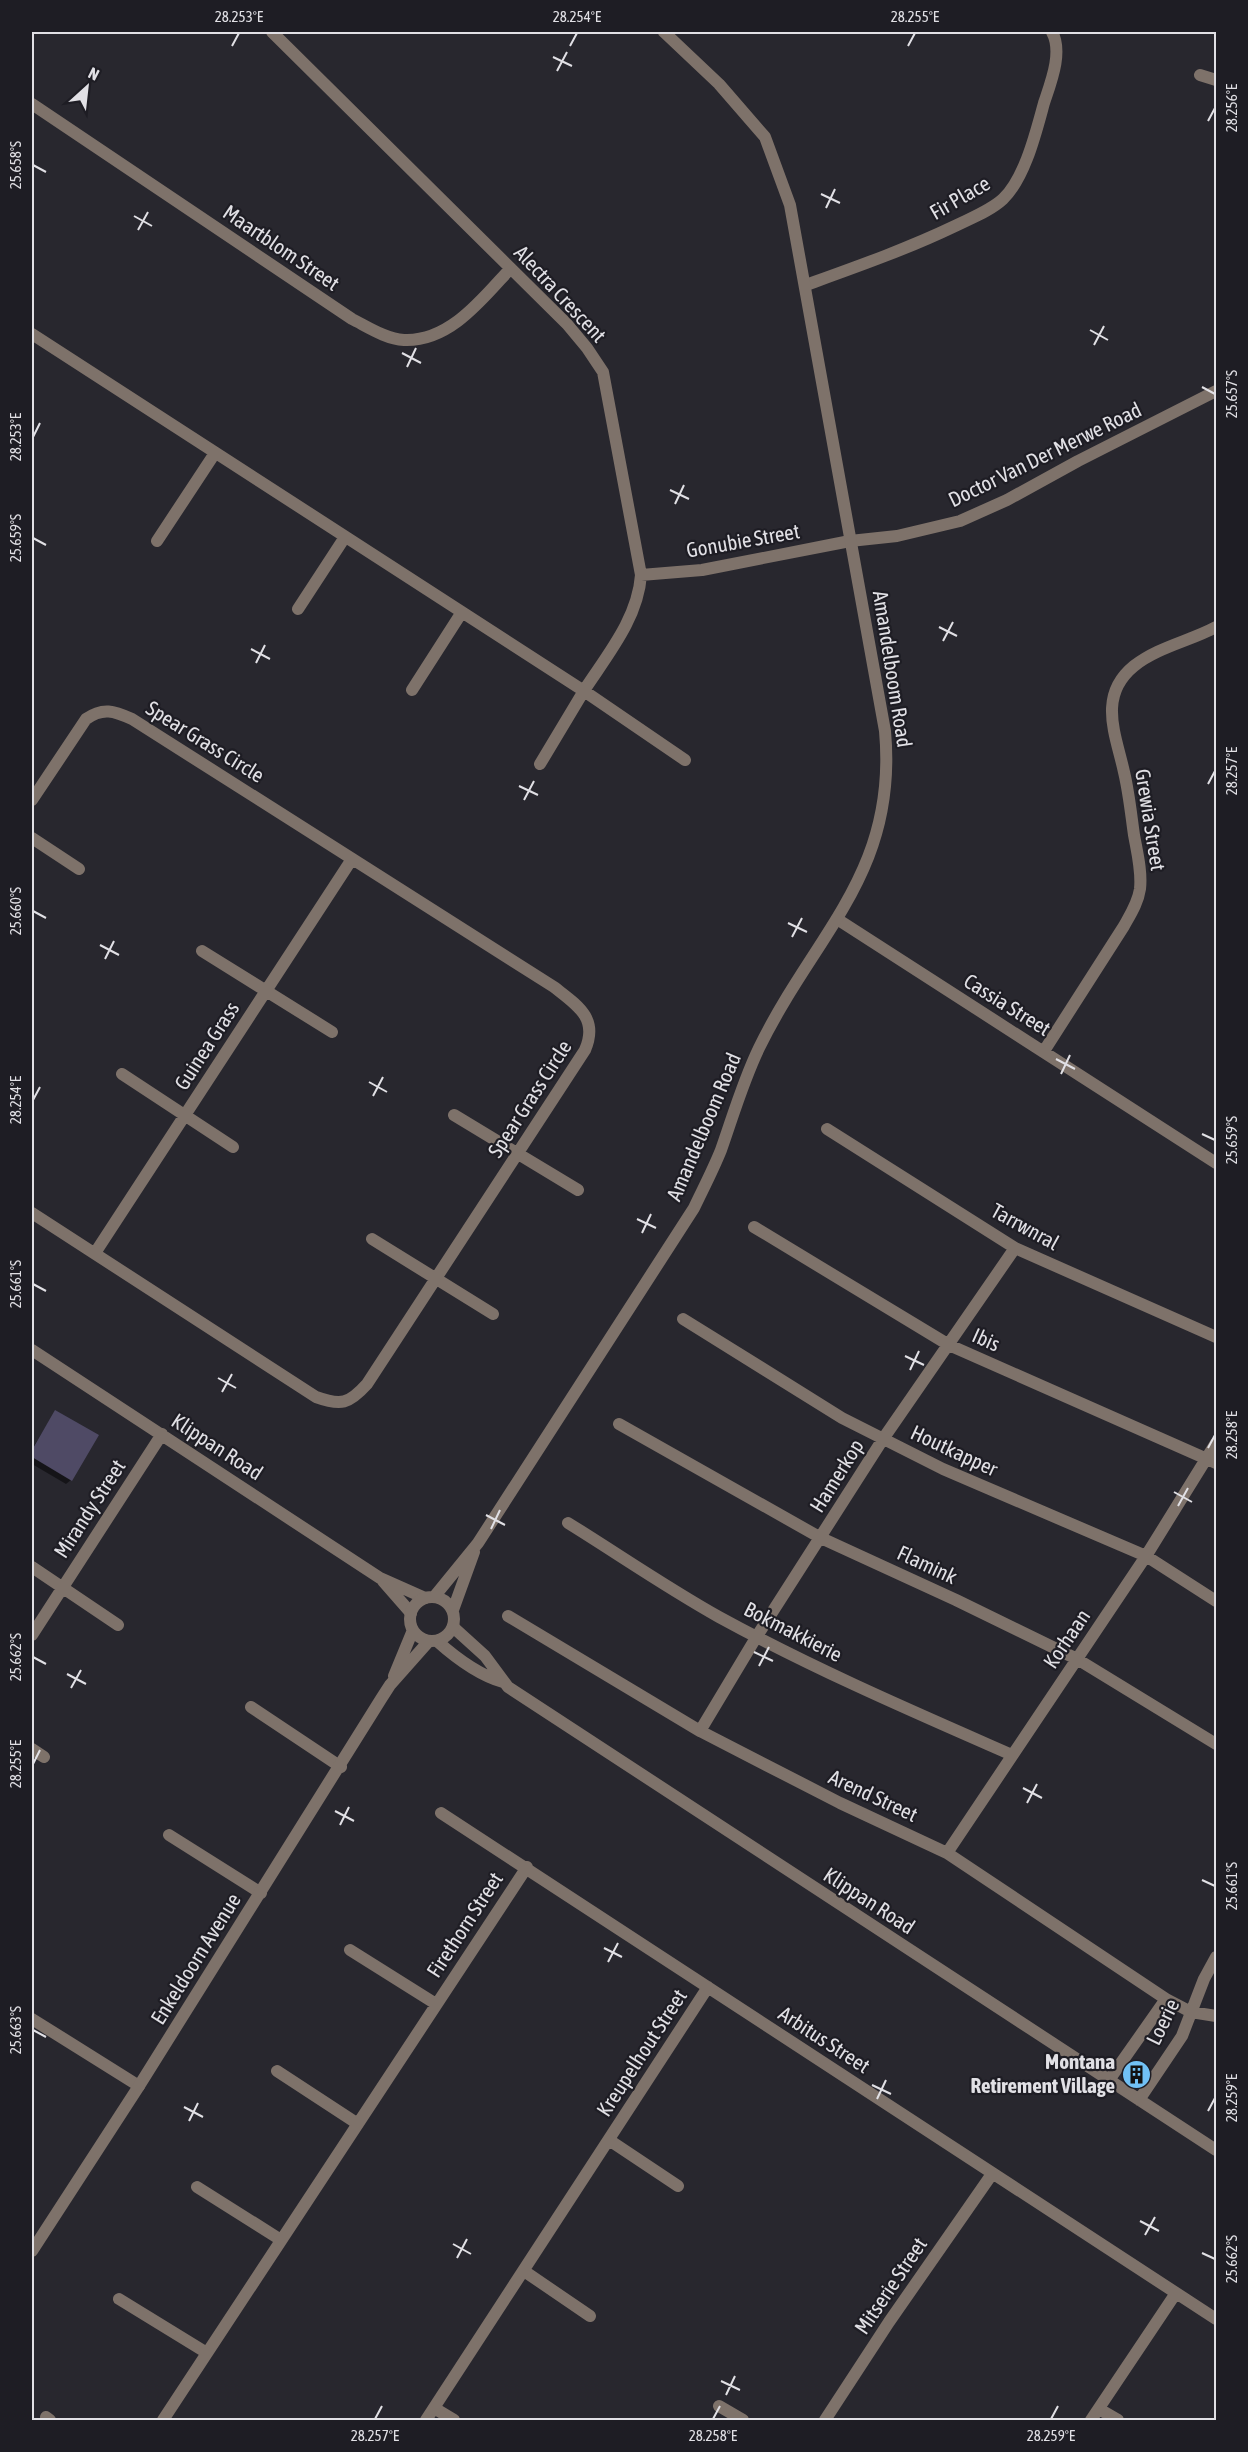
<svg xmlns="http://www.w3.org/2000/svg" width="1248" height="2452" font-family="'Asap Condensed',sans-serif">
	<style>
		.shadow { fill: #0007 }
		.building { fill: #4f4a65 }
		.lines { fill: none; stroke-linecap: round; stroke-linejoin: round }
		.minor { stroke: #7e726a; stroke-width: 12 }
		.tertiary { stroke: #7e726a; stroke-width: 12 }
		.ticks { fill: none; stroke: #e1e0e5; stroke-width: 2 }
		.labels { text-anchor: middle; stroke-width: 4.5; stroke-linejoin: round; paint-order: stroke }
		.street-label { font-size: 21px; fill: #e1e0e5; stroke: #1e1d24 }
		.poi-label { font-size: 21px; font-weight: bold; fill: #e1e0e5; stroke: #1e1d24; text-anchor: end }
		.neatline { fill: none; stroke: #e1e0e5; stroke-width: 2 }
		.ticks-label { font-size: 15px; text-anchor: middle; fill: #e1e0e5 }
	</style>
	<rect width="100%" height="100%" fill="#28272e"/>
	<!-- shadow -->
	<path class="shadow" d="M55 1412 71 1480 66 1484 32 1464V1449Z
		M1131 2069 1137 2081 1135 2083 1126 2077Z"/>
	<!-- building -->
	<path class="building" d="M55 1410 99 1435 72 1481 32 1457V1450Z
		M1133 2065 1144 2073 1138 2082 1127 2075Z"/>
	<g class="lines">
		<!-- minor -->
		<path class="minor" d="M272 32 567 324 587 348 603 372 641 575C638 618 608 654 585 689 570 714 555 739 540 764
			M1200 75 1216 80
			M32 104 352 319C368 327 386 339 404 340 450 342 483 298 510 269
			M806 285C856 267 907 249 955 226 971 218 990 211 1003 199 1025 178 1036 132 1044 103 1051 82 1063 52 1052 32
			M32 334 584 691 685 760
			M157 541 215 453
			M641 575 702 570 850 541 897 536 960 521 1007 500 1078 461 1216 391
			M298 609 345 537
			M412 690 462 612
			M32 800 86 719C103 707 114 711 132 719L554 987C577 1005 599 1018 585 1050L367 1384C349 1404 341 1406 316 1397L32 1213
			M32 838 79 869
			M837 919 1216 1163
			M202 951 332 1032
			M1044 1051 1124 926C1130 915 1138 903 1140 889 1142 871 1137 852 1134 835 1131 814 1129 793 1124 772 1116 735 1097 696 1134 666 1158 647 1190 641 1216 627
			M122 1074 233 1147
			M454 1115 578 1190
			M827 1129 1015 1248 1216 1337
			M754 1227 949 1345 1216 1463
			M372 1239 493 1314
			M95 1253 352 859
			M683 1319 842 1418 943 1469 1146 1556 1216 1601
			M32 1350 380 1578 425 1598
			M619 1424 821 1538 956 1600 1077 1659 1216 1744
			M568 1523C618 1554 667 1588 719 1617 814 1669 914 1712 1012 1755
			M32 1567 118 1625
			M383 1581 411 1613
			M508 1616 700 1731 840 1803 947 1853 1166 1999 1191 2012 1216 2016
			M453 1627 485 1656 508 1687 1216 2150
			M32 1635 162 1434
			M437 1641C456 1658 478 1675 503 1682
			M251 1707 341 1767
			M700 1731 757 1636 883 1439 1015 1248
			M32 1749 44 1757
			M441 1813 1216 2319
			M169 1835 261 1893
			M947 1853 1146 1556 1216 1443
			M350 1950 436 2004
			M32 2019 139 2086
			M277 2071 358 2124
			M1109 2080 1166 1999
			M1139 2100 1182 2036 1204 1979 1216 1957
			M609 2140 678 2186
			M197 2187 281 2240
			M524 2271 590 2316
			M119 2299 207 2353
			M719 2406 743 2420
			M434 2408 454 2420
			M1099 2409 1118 2420
			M46 2417 50 2420
			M163 2420 527 1867
			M426 2420 708 1987
			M825 2420 889 2322 992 2174
			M1091 2420 1176 2293"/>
		<!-- tertiary -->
		<path class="tertiary" d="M410 1619a22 22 0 1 1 44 0a22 22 0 1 1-44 0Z
			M434 1597 478 1543 694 1208C703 1189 713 1170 721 1150 733 1116 743 1081 759 1048 815 933 898 873 885 731L790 205 765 137 719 84 664 32
			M453 1610 474 1552
			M394 1676 413 1630
			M32 2251 139 2086 381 1699 390 1685 429 1641"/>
	</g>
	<!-- ticks -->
	<path class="ticks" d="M232 46 239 33M570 46 577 33M908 46 915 33M553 57 572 66M557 71 567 52M1208 121 1215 108M33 165 46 172M821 194 840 203M826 208 835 189M134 216 152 226M138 230 148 212M1090 330 1108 340M1094 345 1104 326M402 353 421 363M407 367 416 348M1202 387 1215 394M33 437 40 423M670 490 689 499M675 504 684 485M33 538 46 545M939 627 957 636M943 641 953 622M251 649 270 659M256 663 265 645M1208 784 1215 771M519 786 538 795M524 800 534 781M33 911 46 918M788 923 807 932M792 937 802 918M100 945 119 955M105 959 114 941M1056 1059 1075 1069M1061 1074 1070 1055M369 1082 387 1092M373 1096 383 1077M33 1100 40 1087M1202 1134 1215 1140M637 1219 656 1228M642 1233 651 1214M33 1284 46 1291M905 1356 924 1365M910 1370 919 1351M218 1378 236 1388M222 1392 232 1374M1208 1448 1215 1435M1174 1492 1192 1502M1178 1506 1188 1488M486 1515 505 1525M491 1529 500 1510M754 1652 773 1661M33 1657 46 1664M759 1666 769 1647M67 1674 86 1684M71 1688 81 1670M33 1764 40 1750M1023 1788 1042 1798M1027 1803 1037 1784M335 1811 354 1821M340 1825 349 1807M1202 1880 1215 1886M604 1948 622 1957M608 1962 618 1943M33 2030 46 2037M872 2085 891 2094M877 2099 886 2080M184 2107 203 2117M1208 2111 1215 2098M189 2121 198 2103M1140 2221 1159 2231M1145 2235 1155 2217M453 2244 471 2254M1202 2253 1215 2259M457 2258 467 2239M721 2381 740 2390M726 2395 735 2376M375 2419 382 2406M713 2419 720 2406M1051 2419 1058 2406"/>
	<!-- icons -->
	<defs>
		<symbol id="building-disc" viewBox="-11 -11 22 22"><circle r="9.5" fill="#71c1f5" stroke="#1e1d24"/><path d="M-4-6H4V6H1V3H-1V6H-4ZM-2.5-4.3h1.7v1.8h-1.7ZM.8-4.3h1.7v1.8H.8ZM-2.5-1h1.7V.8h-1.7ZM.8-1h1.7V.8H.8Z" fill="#111"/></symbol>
	</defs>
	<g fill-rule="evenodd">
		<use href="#building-disc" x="1120" y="2058" width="33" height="33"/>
	</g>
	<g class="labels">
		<!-- street labels -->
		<g class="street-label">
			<text transform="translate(960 198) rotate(-30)" y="7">Fir Place</text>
			<text transform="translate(281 248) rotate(34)" y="7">Maartblom Street</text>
			<text transform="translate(560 294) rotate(47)" y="7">Alectra Crescent</text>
			<text transform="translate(1045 455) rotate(-26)" y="7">Doctor Van Der Merwe Road</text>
			<text transform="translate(743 541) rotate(-10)" y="7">Gonubie Street</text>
			<text transform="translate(892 669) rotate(81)" y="7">Amandelboom Road</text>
			<text transform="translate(205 742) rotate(32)" y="7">Spear Grass Circle</text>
			<text transform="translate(1150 820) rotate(81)" y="7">Grewia Street</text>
			<text transform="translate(1007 1005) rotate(32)" y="7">Cassia Street</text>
			<text transform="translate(207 1046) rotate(-57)" y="7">Guinea Grass</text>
			<text transform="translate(530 1099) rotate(-57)" y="7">Spear Grass Circle</text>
			<text transform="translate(704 1127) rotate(-67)" y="7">Amandelboom Road</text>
			<text transform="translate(1025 1227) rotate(29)" y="7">Tarrwnral</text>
			<text transform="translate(986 1340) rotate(24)" y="7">Ibis</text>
			<text transform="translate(217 1447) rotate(33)" y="7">Klippan Road</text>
			<text transform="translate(954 1451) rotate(25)" y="7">Houtkapper</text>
			<text transform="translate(837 1476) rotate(-58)" y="7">Hamerkop</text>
			<text transform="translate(90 1509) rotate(-57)" y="7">Mirandy Street</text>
			<text transform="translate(927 1565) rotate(25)" y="7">Flamink</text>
			<text transform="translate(793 1632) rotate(27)" y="7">Bokmakkierie</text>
			<text transform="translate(1067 1639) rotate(-56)" y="7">Korhaan</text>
			<text transform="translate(873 1796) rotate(25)" y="7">Arend Street</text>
			<text transform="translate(869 1901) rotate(33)" y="7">Klippan Road</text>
			<text transform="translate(465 1925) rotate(-57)" y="7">Firethorn Street</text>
			<text transform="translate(196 1959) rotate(-58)" y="7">Enkeldoorn Avenue</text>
			<text transform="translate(1163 2022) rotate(-64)" y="7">Loerie</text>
			<text transform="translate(824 2040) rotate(33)" y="7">Arbitus Street</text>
			<text transform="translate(642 2053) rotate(-57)" y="7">Kreupelhout Street</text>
			<text transform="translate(891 2286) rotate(-56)" y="7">Mitserie Street</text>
		</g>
		<!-- poi labels -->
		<g class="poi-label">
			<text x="1115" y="2069">Montana<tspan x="1115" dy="24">Retirement Village</tspan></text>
		</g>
	</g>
	<!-- border -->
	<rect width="1248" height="2452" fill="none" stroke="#1e1d24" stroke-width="66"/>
	<!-- north arrow -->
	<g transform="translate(87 87) rotate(27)" stroke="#1e1d24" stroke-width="4.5" paint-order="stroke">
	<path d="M0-4.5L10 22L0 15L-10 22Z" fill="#e1e0e5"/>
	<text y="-9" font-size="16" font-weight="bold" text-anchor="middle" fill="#e1e0e5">N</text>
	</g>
	<rect x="33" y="33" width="1182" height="2386" class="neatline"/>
	<g class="ticks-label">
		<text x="239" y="22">28.253°E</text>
		<text x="577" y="22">28.254°E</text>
		<text x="915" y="22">28.255°E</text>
		<text transform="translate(1232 108) rotate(-90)" y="5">28.256°E</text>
		<text transform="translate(16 165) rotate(-90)" y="5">25.658°S</text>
		<text transform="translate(1232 394) rotate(-90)" y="5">25.657°S</text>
		<text transform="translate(16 437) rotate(-90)" y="5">28.253°E</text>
		<text transform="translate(16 538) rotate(-90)" y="5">25.659°S</text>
		<text transform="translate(1232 771) rotate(-90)" y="5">28.257°E</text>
		<text transform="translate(16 911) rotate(-90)" y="5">25.660°S</text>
		<text transform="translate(16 1100) rotate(-90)" y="5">28.254°E</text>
		<text transform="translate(1232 1140) rotate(-90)" y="5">25.659°S</text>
		<text transform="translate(16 1284) rotate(-90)" y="5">25.661°S</text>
		<text transform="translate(1232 1435) rotate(-90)" y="5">28.258°E</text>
		<text transform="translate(16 1657) rotate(-90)" y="5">25.662°S</text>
		<text transform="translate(16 1764) rotate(-90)" y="5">28.255°E</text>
		<text transform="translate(1232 1886) rotate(-90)" y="5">25.661°S</text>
		<text transform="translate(16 2030) rotate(-90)" y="5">25.663°S</text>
		<text transform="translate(1232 2098) rotate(-90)" y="5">28.259°E</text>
		<text transform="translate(1232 2259) rotate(-90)" y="5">25.662°S</text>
		<text x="375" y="2441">28.257°E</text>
		<text x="713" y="2441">28.258°E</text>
		<text x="1051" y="2441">28.259°E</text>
	</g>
</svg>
